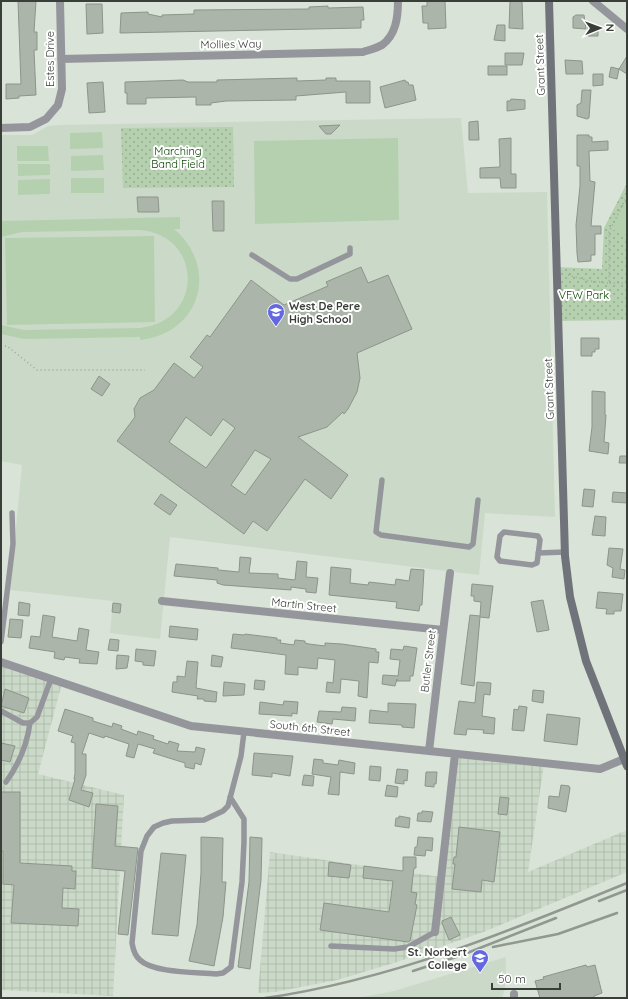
<svg xmlns="http://www.w3.org/2000/svg" width="628" height="999" font-family="Quicksand,sans-serif">
	<style>
		.built { fill: #cbdac8 }
		.industrial { fill: url(#industrial-grid) }
		.green { fill: url(#green-dots) }
		.pitch { fill: #b5d0af }
		.building { fill: #acb5aa; stroke: #8c958a; fill-rule: evenodd }
		.lines { fill: none; stroke-linecap: round; stroke-linejoin: round }
		.path { stroke: #9ca49a; stroke-width: 1.5; stroke-dasharray: 1 3; stroke-linecap: butt }
		.lane { stroke: #95969c; stroke-width: 5.5 }
		.street { stroke: #95969c; stroke-width: 8 }
		.secondary { stroke: #71737b; stroke-width: 8 }
		.rail { stroke: #91988f; stroke-width: 2.5 }
		.labels { text-anchor: middle; stroke-width: 4; stroke-linejoin: round; paint-order: stroke }
		.street-label { font-size: 11px; fill: #3a3e39; stroke: #fff }
		.park-label { font-size: 11px; fill: #094200; stroke: #fff }
		.poi-label { font-size: 11px; font-weight: bold; fill: #3a3e39; stroke: #fff; text-anchor: start }
	</style>
	<defs>
		<pattern id="industrial-grid" width="8" height="8" patternUnits="userSpaceOnUse"><rect width="8" height="8" fill="#cbdac8"/><path d="M0 4h8M4 0v8" fill="none" stroke="#afbcad"/></pattern>
		<pattern id="green-dots" width="8" height="8" patternUnits="userSpaceOnUse"><rect width="8" height="8" fill="#b5d0af"/><path d="M2 2h.1M6 6h.1" fill="none" stroke="#94aa8f" stroke-width="1.8" stroke-linecap="round"/></pattern>
	</defs>
	<rect width="100%" height="100%" fill="#d9e3d7"/>
	<!-- built -->
	<path class="built" d="M461 118 468 193 547 192 555 517 485 513 479 575 170 537 160 639 110 633 113 601 10 590 22 465 1 461V135H32L48 126 60 125Z
		M506 957 505 989 502 998H358L394 991Z"/>
	<!-- industrial -->
	<path class="industrial" d="M1 663 62 683 38 774 124 795 113 996 1 990Z
		M455 754 544 764 528 872 627 830V872L486 931 397 962 337 980 275 992 258 993 270 852 441 877Z"/>
	<!-- green -->
	<path class="green" d="M233 127 234 187 123 188 121 128Z
		M627 183V320L558 321 556 267 602 269 604 228Z"/>
	<!-- pitch -->
	<path class="pitch" d="M102 132 103 148 70 149V133Z
		M398 138 399 220 255 224 254 141Z
		M17 146H48L49 161H17Z
		M103 155 104 170 71 171V156Z
		M18 164H50V175L18 176Z
		M71 178H104V193H71Z
		M50 179V194L18 195V180Z
		M627 201V235L611 229Z
		M180 217V229H174C220 268 200 334 140 340V337L24 339 1 334V325L24 330 140 328C205 321 203 233 138 230L22 232 1 237V221Z
		M154 236 155 322 7 325 5 238Z"/>
	<!-- building -->
	<path class="building" d="M18 1H36L34 32H37V50H34L36 95 19 96V98L6 99V84H21Z
		M427 1H445L446 28 428 29V23H423L422 6H427Z
		M510 1H522L523 29 509 28Z
		M86 4H102L103 33 87 34Z
		M328 6V8L363 7 364 20H361V28L120 33 121 13 148 12V14L162 17V15L194 14V10L309 9V7Z
		M576 15H584L586 29 573 28V17Z
		M497 25H505V41L494 40Z
		M598 25V36H588V26Z
		M505 53H524L522 65H505Z
		M627 56V74L619 69Z
		M565 60 582 61 583 74H566Z
		M488 66H507V75H488Z
		M611 67 619 69 617 79 609 77Z
		M593 74H603V85L593 86Z
		M297 78V81L326 80V78H336V81H370V103H346V92L296 96V100L226 101 211 103V105H196V97L146 98V104H127V93H125V82L183 80 188 82H217V80Z
		M405 80 406 82H408L409 85H413L416 100 385 108 380 87Z
		M103 82 105 112 89 113 87 83Z
		M582 90H591L589 118 587 119 577 116V105L581 103Z
		M511 99 525 100V109L507 111V101H510Z
		M478 121 479 140H469V122Z
		M340 125 331 134H326L319 126Z
		M577 135H589V137H592V142L608 141V150L589 151 590 181 595 182 591 226H601V234H595V255H591V261L578 262 577 253 576 225 580 186V166H577Z
		M511 138V174H516V188H501L500 178H480V168L500 167 499 139Z
		M137 197H158L159 212H138Z
		M212 201H224V231H213Z
		M361 267 368 283 388 275 412 329 357 353 360 378 357 392 348 409 344 414 343 412 327 427 298 437 348 475 331 499 305 479 267 531 253 521 244 534 117 441 135 417 134 409 140 398 154 390 174 363 194 378 203 367 190 357 207 335 210 337 251 280 284 305 328 286 326 282ZM186 417 211 436 223 419 235 428 206 468 169 442ZM255 450 271 459 245 495 231 485Z
		M581 338H599V349H595V352H592V356H581Z
		M99 376 110 384 102 396 91 389Z
		M592 391 605 392V415H606L604 442 609 443 608 454 589 451 592 427Z
		M620 456H627V463H619Z
		M584 489 595 490 593 507 582 506Z
		M613 492 627 493V503L612 502Z
		M161 494 177 505 170 515 154 504Z
		M595 516 606 517 605 536 592 535Z
		M609 548 623 549 620 569 625 570 624 579 612 577 613 568 607 565Z
		M240 557 251 558 249 573 278 574V578L295 580 297 561 307 562 306 577 318 578 316 593 306 592V589L291 587V590L223 585 217 583V580L174 576 176 564 218 568V570L239 572Z
		M331 567 351 569 350 583 368 585 369 582 395 585 396 579 409 581 411 569 424 570 422 605H420L419 611 396 608 397 602 329 595Z
		M472 584 493 586 489 618 480 617 474 686 461 684 470 615 480 616 481 602 474 601V596H471Z
		M598 592 623 594 621 611H614V614H606L607 609 596 608Z
		M543 600 549 630 537 632 531 602Z
		M19 602 30 604 29 616 18 615Z
		M113 603 121 604 120 613 112 612Z
		M43 615 55 617 52 637 77 641 79 628 89 630 86 650 99 652 97 664 79 663 80 659 65 657 64 660 54 658 55 652 29 648 31 636 40 637Z
		M10 619 23 620 21 638 8 637Z
		M170 626 198 629 197 640 169 637Z
		M233 634 244 635 245 634 277 638V640H281L280 643 294 645 295 640 305 641V643L309 644 325 646V643L342 644 376 649V652H379L378 663 369 662 367 698 358 696 359 681 341 679 340 693 326 692 327 682 333 683 335 660 318 658 317 669 298 667V675L285 674 286 655 231 648Z
		M110 639 119 640 118 651 108 650Z
		M404 646 417 648 413 676H410V681H397V679L395 686 382 684 383 675 398 676 400 660 390 659 391 649 403 650Z
		M136 649 156 651 154 666 143 665V662L135 661Z
		M117 655 129 656 127 668 116 669Z
		M212 655 223 657 221 667 211 666Z
		M187 661 198 662 196 688 217 692 216 702 204 701V699H197L198 696 172 692 173 682H177V676L185 677Z
		M255 680 265 681 264 690 254 689Z
		M224 682 245 684 244 695 223 696Z
		M477 682 491 683 490 695 484 694 482 716 495 718 494 734 483 733 484 730 467 729 466 735 454 734 459 701 475 703Z
		M5 689 29 698 24 713 1 706Z
		M533 690 544 691 543 703 532 701Z
		M284 701 298 702 297 714 292 713V716L259 714 260 702 283 705Z
		M388 703 416 704 414 728 402 727V725L369 723 370 710 388 712Z
		M519 706 527 707 524 731 512 730 514 709 518 710Z
		M342 707 356 708 355 721 333 719 332 724 317 722 319 711 341 712Z
		M65 709 93 718V721L112 727 113 723 122 726 121 729 137 735 138 731 154 736 153 739 168 744 169 741 179 744 177 751 195 752 196 747 205 749 201 765 195 763 194 769 185 767V763L153 753 155 749 138 744 134 758 126 756 129 744 105 736 104 738 89 733 82 754H86V775L81 790 93 793 89 807 69 800 75 779H74L75 774V743L71 742 73 736 58 731Z
		M547 714 580 718 577 745 544 741Z
		M1 743 15 746 10 762 1 760Z
		M254 753 293 756 290 776 272 773V777L252 775Z
		M314 759 323 760V763L338 765 339 760 355 763 354 774 340 772 339 795 328 794 331 777 312 774Z
		M370 766 381 767 380 781 369 780Z
		M397 769 408 770 407 781 404 780V784L395 783Z
		M426 772H437L436 784H434V787L425 786Z
		M304 775 314 776 313 786 302 785Z
		M387 785 398 787 397 797 385 796Z
		M561 785 569 786 570 788 566 812 548 808 549 796 559 797Z
		M1 792H20V863L72 866V871H76L75 889 63 888 62 908 79 909 78 926 11 923 14 885 3 884V851L1 852Z
		M500 797 509 798 507 815 498 814Z
		M96 804 118 806 115 846 138 848 128 935 118 934 125 871 92 868Z
		M422 811 433 812 431 822 417 821 418 813H422Z
		M399 816 410 818 409 828 395 826 396 818H399Z
		M459 827 500 832 494 882 482 880 481 892 452 889 455 864H453L454 857H456Z
		M201 837 223 838 222 882H226L223 917 214 966 189 961 197 925 201 873Z
		M250 837 262 838 261 880 250 969 238 967 249 882Z
		M418 837 433 838 432 851 426 850 425 856 414 855 415 847H417Z
		M161 853 186 855 178 936 152 934Z
		M403 857H416V868H414L411 892 417 893 415 904 417 905 410 941 408 942 320 930 324 903 389 912 393 881 363 878 364 866 403 871Z
		M329 862 351 865 349 878 328 876Z
		M451 917 460 935 449 940 442 923V921Z
		M586 965 587 967 595 965 602 993 594 996V998H540L535 981 544 979 543 977Z"/>
	<g class="lines">
		<!-- path -->
		<path class="path" d="M627 196 609 232V283H627
			M568 275 589 281 609 283
			M1 346H7L37 370H145"/>
		<!-- lane -->
		<path class="lane" d="M252 255 290 279H297L350 254V248
			M382 480 376 532 381 535 469 547 473 544 478 500
			M504 532 538 536 540 540 537 563 532 565 500 561 497 557 500 536Z
			M538 553 565 552
			M1 642 13 544 12 513
			M1 711 23 723H30L37 717 51 679
			M6 782C19 764 27 745 30 723
			M230 797 244 819V842L242 882 231 967 223 973 216 974C197 972 153 973 140 960 135 956 133 949 132 943L141 851 147 836 154 827 163 823 172 821 204 820 223 811 228 806 241 756 244 732
			M331 946 394 949 408 947 435 932"/>
		<!-- street -->
		<path class="street" d="M593 1 627 29
			M61 59 363 52C369 50 377 48 382 45 396 35 398 17 398 1
			M1 128 30 127 46 119 58 105 62 89 60 1
			M162 601 443 630
			M1 662 191 726 600 769 624 759
			M429 751 450 573
			M435 932 455 754
			M514 998V994"/>
		<!-- secondary -->
		<path class="secondary" d="M549 1 565 556 570 597 586 661 627 766"/>
		<!-- rail -->
		<path class="rail" d="M599 901 627 890
			M493 947 558 934 617 913
			M413 971 462 955 556 918
			M265 998C391 980 510 931 627 883"/>
	</g>
	<!-- icons -->
	<defs>
		<symbol id="school-pin" viewBox="-11 -11 22 30"><path d="M0 17L-7.5 6A9.5 9.5 0 1 1 7.5 6Z" fill="#6367e0" stroke="#fff"/><path d="M0-5L7-2L0 1L-7-2ZM-4 1L0 2.5L4 1V4Q0 6-4 4Z" fill="#fff"/></symbol>
		<symbol id="university-pin" viewBox="-11 -11 22 30"><path d="M0 17L-7.5 6A9.5 9.5 0 1 1 7.5 6Z" fill="#6367e0" stroke="#fff"/><path d="M0-5L7-2L0 1L-7-2ZM-4 1L0 2.5L4 1V4Q0 6-4 4Z" fill="#fff"/></symbol>
	</defs>
	<g fill-rule="evenodd">
		<use href="#school-pin" x="266" y="302" width="20" height="27"/>
		<use href="#university-pin" x="470" y="948" width="20" height="27"/>
	</g>
	<g class="labels">
		<!-- street labels -->
		<g class="street-label">
			<text transform="translate(231 44) rotate(-1)" y="4">Mollies Way</text>
			<text transform="translate(50 59) rotate(-90)" y="4">Estes Drive</text>
			<text transform="translate(540 65) rotate(-92)" y="4">Grant Street</text>
			<text transform="translate(549 389) rotate(-92)" y="4">Grant Street</text>
			<text transform="translate(304 605) rotate(6)" y="4">Martin Street</text>
			<text transform="translate(428 661) rotate(-83)" y="4">Butler Street</text>
			<text transform="translate(310 728) rotate(6)" y="4">South 6th Street</text>
		</g>
		<!-- park labels -->
		<g class="park-label">
			<text x="178" y="155">Marching<tspan x="178" dy="13">Band Field</tspan></text>
			<text x="584" y="299">VFW Park</text>
		</g>
		<!-- poi labels -->
		<g class="poi-label">
			<text x="289" y="310">West De Pere<tspan x="289" dy="13">High School</tspan></text>
			<text x="467" y="956" text-anchor="end">St. Norbert<tspan x="467" dy="13">College</tspan></text>
		</g>
	</g>
	<!-- border -->
	<rect width="628" height="999" fill="none" stroke="#3a3e39" stroke-width="4"/>
	<!-- north arrow -->
	<g transform="translate(600 28) rotate(89)" stroke="#ffffff" stroke-width="3" paint-order="stroke">
	<path d="M0-3L7 15L0 10L-7 15Z" fill="#3a3e39"/>
	<text y="-6" font-size="11" font-weight="bold" text-anchor="middle" fill="#3a3e39">N</text>
	</g>
	<!-- scale -->
	<path d="M492 983v6h68v-6" fill="none" stroke="#3a3e39" stroke-width="2"/>
	<text x="498" y="983" font-size="12" fill="#3a3e39" stroke="#ffffff" stroke-width="3" paint-order="stroke">50 m</text>
</svg>
